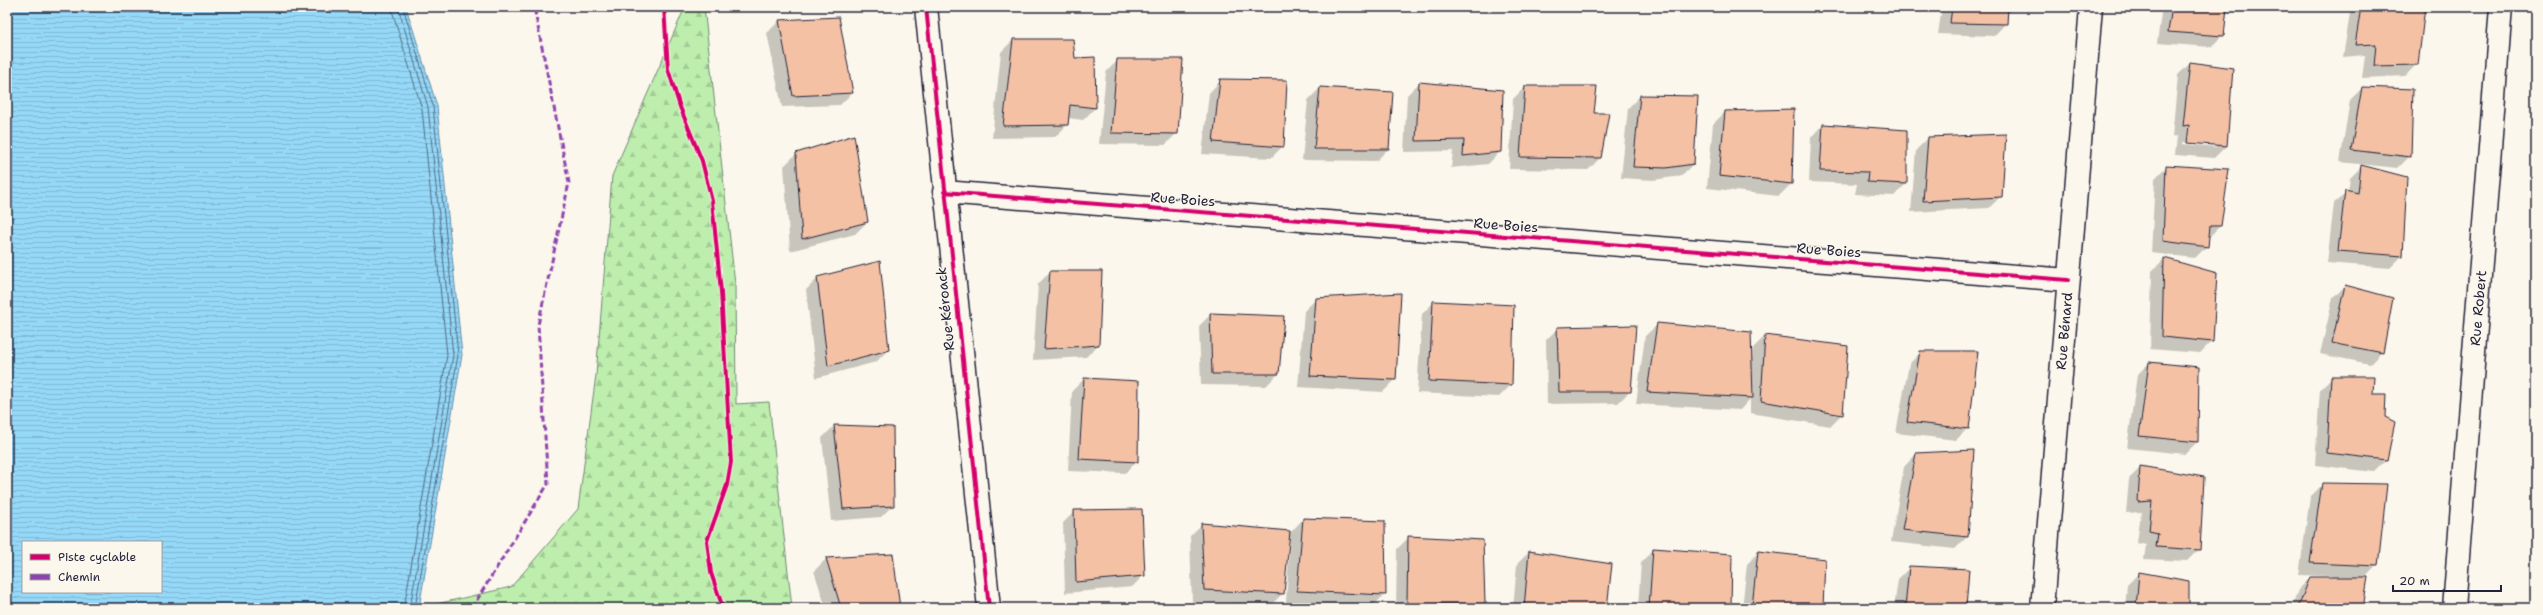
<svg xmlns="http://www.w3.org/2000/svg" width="2543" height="615" font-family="'Shantell Sans',sans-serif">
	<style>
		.forest { fill: url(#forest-firs); stroke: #708874 }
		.water { fill: url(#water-rules); stroke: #678fac; fill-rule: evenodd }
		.shadow { fill: #0003; fill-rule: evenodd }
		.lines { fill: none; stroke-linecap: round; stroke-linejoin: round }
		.shore { stroke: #506b86; stroke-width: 1 }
		.building { fill: #f4c1a5; stroke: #22223b }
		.street-casing { stroke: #22223b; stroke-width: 25 }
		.street { stroke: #fbf7ec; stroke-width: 22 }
		.quiet { stroke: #8e44ad; stroke-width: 3; stroke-dasharray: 6 3; stroke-linecap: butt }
		.cycleway-casing { stroke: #fbf7ec; stroke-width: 6 }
		.cycleway { stroke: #d6006c; stroke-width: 4 }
		.labels { text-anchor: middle; stroke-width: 3; stroke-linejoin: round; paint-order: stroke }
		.street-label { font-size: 14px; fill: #22223b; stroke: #fbf7ec }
	</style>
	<defs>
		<pattern id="forest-firs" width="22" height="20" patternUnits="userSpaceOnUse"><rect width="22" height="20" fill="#bdeead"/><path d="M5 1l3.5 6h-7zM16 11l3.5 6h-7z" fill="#a2cc96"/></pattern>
		<pattern id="water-rules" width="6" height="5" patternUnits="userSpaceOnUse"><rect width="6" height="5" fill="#95d8f7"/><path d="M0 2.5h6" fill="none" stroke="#80b9d5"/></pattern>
	</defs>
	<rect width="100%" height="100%" fill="#fbf7ec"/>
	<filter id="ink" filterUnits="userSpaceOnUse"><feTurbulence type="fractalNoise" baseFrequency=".025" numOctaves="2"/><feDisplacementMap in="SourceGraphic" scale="8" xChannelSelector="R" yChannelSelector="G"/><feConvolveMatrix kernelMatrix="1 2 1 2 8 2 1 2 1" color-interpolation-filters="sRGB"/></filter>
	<g filter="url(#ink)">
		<!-- forest -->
		<path class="forest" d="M685 7H704L735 284 736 404 769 402 792 608H419L511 587 578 509 596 375 612 176Z"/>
		<!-- water -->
		<path class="water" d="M7 7H406L437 106 462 355 419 608H7ZM23 542H161V592H23Z"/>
		<!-- shadow -->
		<path class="shadow" d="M778 7H787L778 10Z
			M1942 7H2007L2006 23 1994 36 1938 34Z
			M2162 7H2226L2223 35 2211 47 2157 43Z
			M2351 7H2424L2417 64 2405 76 2362 78 2365 55 2343 57Z
			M838 18 852 93 840 105 782 107 767 33 779 21Z
			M1013 40 1074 59 1095 108 1083 120 1068 118 1067 125 1055 137 992 138 1001 52Z
			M1118 60 1177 133 1165 145 1099 144 1106 72Z
			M2190 63 2232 69 2226 146 2214 158 2175 155 2177 136 2172 137 2178 75ZM2182 142 2216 145V147L2182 144Z
			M1221 80 1283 146 1271 158 1202 154 1209 93Z
			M1419 83 1500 152 1488 164 1451 168 1453 151 1404 152 1407 95Z
			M1525 87 1593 114 1600 158 1588 170 1509 169 1513 99Z
			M1320 88 1388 149 1376 161 1302 160 1308 100Z
			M2362 88 2410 156 2398 168 2340 162 2350 100Z
			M1640 96 1693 164 1681 176 1653 180 1621 178 1628 108Z
			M1725 112 1791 184 1779 196 1707 188 1713 124Z
			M1823 125 1906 184 1894 196 1855 194 1857 184 1809 182 1811 137Z
			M853 136 867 222 855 234 790 251 784 166 796 154Z
			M1928 138 2001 196 1989 208 1911 212 1916 150Z
			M2167 166 2220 226 2208 238 2207 246 2195 258 2151 253 2155 178Z
			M2362 166 2402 256 2390 268 2327 263 2334 203 2348 192 2350 178Z
			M2164 259 2212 341 2200 353 2150 349 2152 271Z
			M1050 272 1098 345 1086 357 1033 360 1038 284Z
			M818 278 888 350 876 362 816 378 806 290Z
			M2345 286 2382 352 2370 364 2320 354 2333 298Z
			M1316 299 1395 380 1383 392 1298 387 1304 311Z
			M1434 302 1511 385 1499 397 1417 393 1422 314Z
			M1211 314 1278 374 1266 386 1201 385 1199 326Z
			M1658 324 1751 368 1753 348 1765 336 1842 414 1830 426 1750 413V399L1740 410 1636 404 1645 336Z
			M1558 328 1630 391 1618 403 1547 404 1546 340Z
			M1921 352 1968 428 1956 440 1896 433 1909 364Z
			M2149 363 2198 368 2197 442 2185 454 2127 448 2137 375Z
			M2332 377 2372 395 2384 418 2386 460 2374 472 2315 465 2320 389Z
			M1084 379 1137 461 1125 473 1068 471 1072 391Z
			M834 426 893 505 881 517 831 521 822 438Z
			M1973 451 1967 537 1955 549 1891 542 1904 467 1916 454Z
			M2141 467 2199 549 2187 561 2144 559 2146 545 2137 543 2141 512 2126 513 2129 479Z
			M2323 484 2377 565 2365 578 2362 608H2291L2298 590 2310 578H2332V576L2299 575 2310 497Z
			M2536 509V532L2533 533Z
			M1075 511 1144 575 1132 587 1065 593 1063 523Z
			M1303 519 1385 594 1373 606 1286 602 1290 540H1288L1283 593 1271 605 1192 602 1190 536 1202 524 1291 532Z
			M1409 537 1484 603 1479 608H1396L1397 549Z
			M1653 550 1730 608H1638L1641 562Z
			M1529 552 1606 608H1513L1517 564Z
			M1759 552 1824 560 1822 608H1742L1747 564Z
			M892 555 899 608H826L814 571 826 559Z
			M1910 567 1965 608H1894L1898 579Z
			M2139 573 2188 608H2125L2127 585Z"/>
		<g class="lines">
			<!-- shore -->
			<path class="shore" d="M391 7 422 109 447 355 404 608
				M398 7 428 107 453 355 410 608
				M403 7 433 106 458 355 415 608"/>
		</g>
		<!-- building -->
		<path class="building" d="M1952 7H2008L2007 24 1950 23Z
			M2172 7H2227L2224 36 2168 32Z
			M2361 7H2425L2418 65 2374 66 2376 44 2355 45Z
			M839 17 853 93 793 96 779 20Z
			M1013 39H1073L1075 58 1095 57 1096 108 1070 105 1068 125 1003 126Z
			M1117 59H1183L1178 134 1111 133Z
			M2190 62 2233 68 2227 146 2187 143 2189 125 2183 126Z
			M1220 79 1287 80 1284 147 1213 142Z
			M1419 82 1503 90 1501 152 1463 156 1464 140 1416 141Z
			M1525 86H1597L1594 113H1609L1601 158 1520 157Z
			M1320 87 1393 92 1389 149H1314Z
			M2362 87 2413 89 2411 157 2351 150Z
			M1640 95 1698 96 1694 164 1666 168 1633 167Z
			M1794 109 1792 184 1719 176 1725 111Z
			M1823 124 1907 130V184L1867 182 1868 172 1820 171Z
			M2006 134 2002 197 1923 201 1928 137Z
			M854 135 868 222 802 239 796 153Z
			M2166 165 2229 169 2221 226H2210L2208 247 2163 241Z
			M2361 165 2407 177 2403 256 2338 251 2345 190 2358 193Z
			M2164 258 2217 273 2213 342 2162 337Z
			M880 261 889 350 828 366 817 277Z
			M1050 271H1102L1099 345 1044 349Z
			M2345 285 2393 298 2383 353 2332 343Z
			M1401 293 1396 380 1310 376 1316 298Z
			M1433 301 1514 305 1512 385 1429 381Z
			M1210 313 1284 316 1279 374H1212Z
			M1657 323 1751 332 1753 398 1647 392Z
			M1636 325 1631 392H1559L1557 327Z
			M1765 335 1848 346 1843 415 1761 401Z
			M1920 351H1978L1969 429 1907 422Z
			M2149 362 2199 367 2198 442 2139 436Z
			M2331 376H2374L2373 394H2386L2385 417 2395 422 2387 460 2327 453Z
			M1084 378 1139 381 1138 462 1079 459Z
			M834 425 893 427 894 506 843 509Z
			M1974 450 1968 537 1902 530 1916 453Z
			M2140 466 2204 477 2200 550 2156 547 2158 533 2149 531 2152 501 2138 502Z
			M2322 483 2387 484 2378 566 2310 563Z
			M1142 509 1145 576 1076 582 1074 510Z
			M1303 518 1385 521 1386 595 1297 591Z
			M1201 523 1290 531 1284 594 1204 590Z
			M1408 536 1483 540 1485 604H1407Z
			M1653 548 1732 554 1731 608H1649Z
			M1529 551 1612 564 1607 608H1524Z
			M1758 551 1825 559 1823 608 1752 607Z
			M893 554 900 608H841L826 558Z
			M1909 566 1969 569 1966 608H1905Z
			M2139 572 2189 581V608H2136Z
			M2310 577H2368L2363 608H2298Z"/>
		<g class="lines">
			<defs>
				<path id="street" d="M926 7 989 608
					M944 192 2068 280
					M2042 608 2091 7
					M2454 608 2501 7"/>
			</defs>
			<!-- street casing -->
			<use href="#street" class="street-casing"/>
			<!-- street -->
			<use href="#street" class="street"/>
			<!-- quiet -->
			<path class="quiet" d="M472 608 548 484 538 325 569 183 534 7"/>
			<defs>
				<path id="cycleway" d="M664 7 668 69 680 107 702 161 712 201 721 292 731 462 727 485 707 541 711 573 723 608
					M926 7 989 608
					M944 192 2068 280"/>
			</defs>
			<!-- cycleway casing -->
			<use href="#cycleway" class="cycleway-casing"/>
			<!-- cycleway -->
			<use href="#cycleway" class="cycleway"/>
		</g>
	</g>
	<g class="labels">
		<!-- street labels -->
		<g class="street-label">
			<text transform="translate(1183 199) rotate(4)" y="5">Rue Boies</text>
			<text transform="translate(1506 225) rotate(4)" y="5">Rue Boies</text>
			<text transform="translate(1829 250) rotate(4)" y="5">Rue Boies</text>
			<text transform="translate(2478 308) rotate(-85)" y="5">Rue Robert</text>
			<text transform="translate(945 309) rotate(-96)" y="5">Rue Kéroack</text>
			<text transform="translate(2064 331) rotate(-85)" y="5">Rue Bénard</text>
		</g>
	</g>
	<!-- margin -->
	<rect width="2543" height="615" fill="none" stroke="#fbf7ec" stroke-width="24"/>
	<rect x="12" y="12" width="2519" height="591" fill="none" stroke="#22223b" stroke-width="1.5" filter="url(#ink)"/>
	<!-- legend -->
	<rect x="22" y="541" width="140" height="52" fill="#fbf7ec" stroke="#a4a2a5"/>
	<rect x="30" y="554" width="20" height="6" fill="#d6006c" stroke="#a4a2a5"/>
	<text x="58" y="561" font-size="12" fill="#22223b">Piste cyclable</text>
	<rect x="30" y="574" width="20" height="6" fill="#8e44ad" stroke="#a4a2a5"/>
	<text x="58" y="581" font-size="12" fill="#22223b">Chemin</text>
	<!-- scale -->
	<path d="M2393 585v6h108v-6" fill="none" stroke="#22223b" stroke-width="2"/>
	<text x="2399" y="585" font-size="12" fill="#22223b" stroke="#fbf7ec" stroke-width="3" paint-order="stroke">20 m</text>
</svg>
